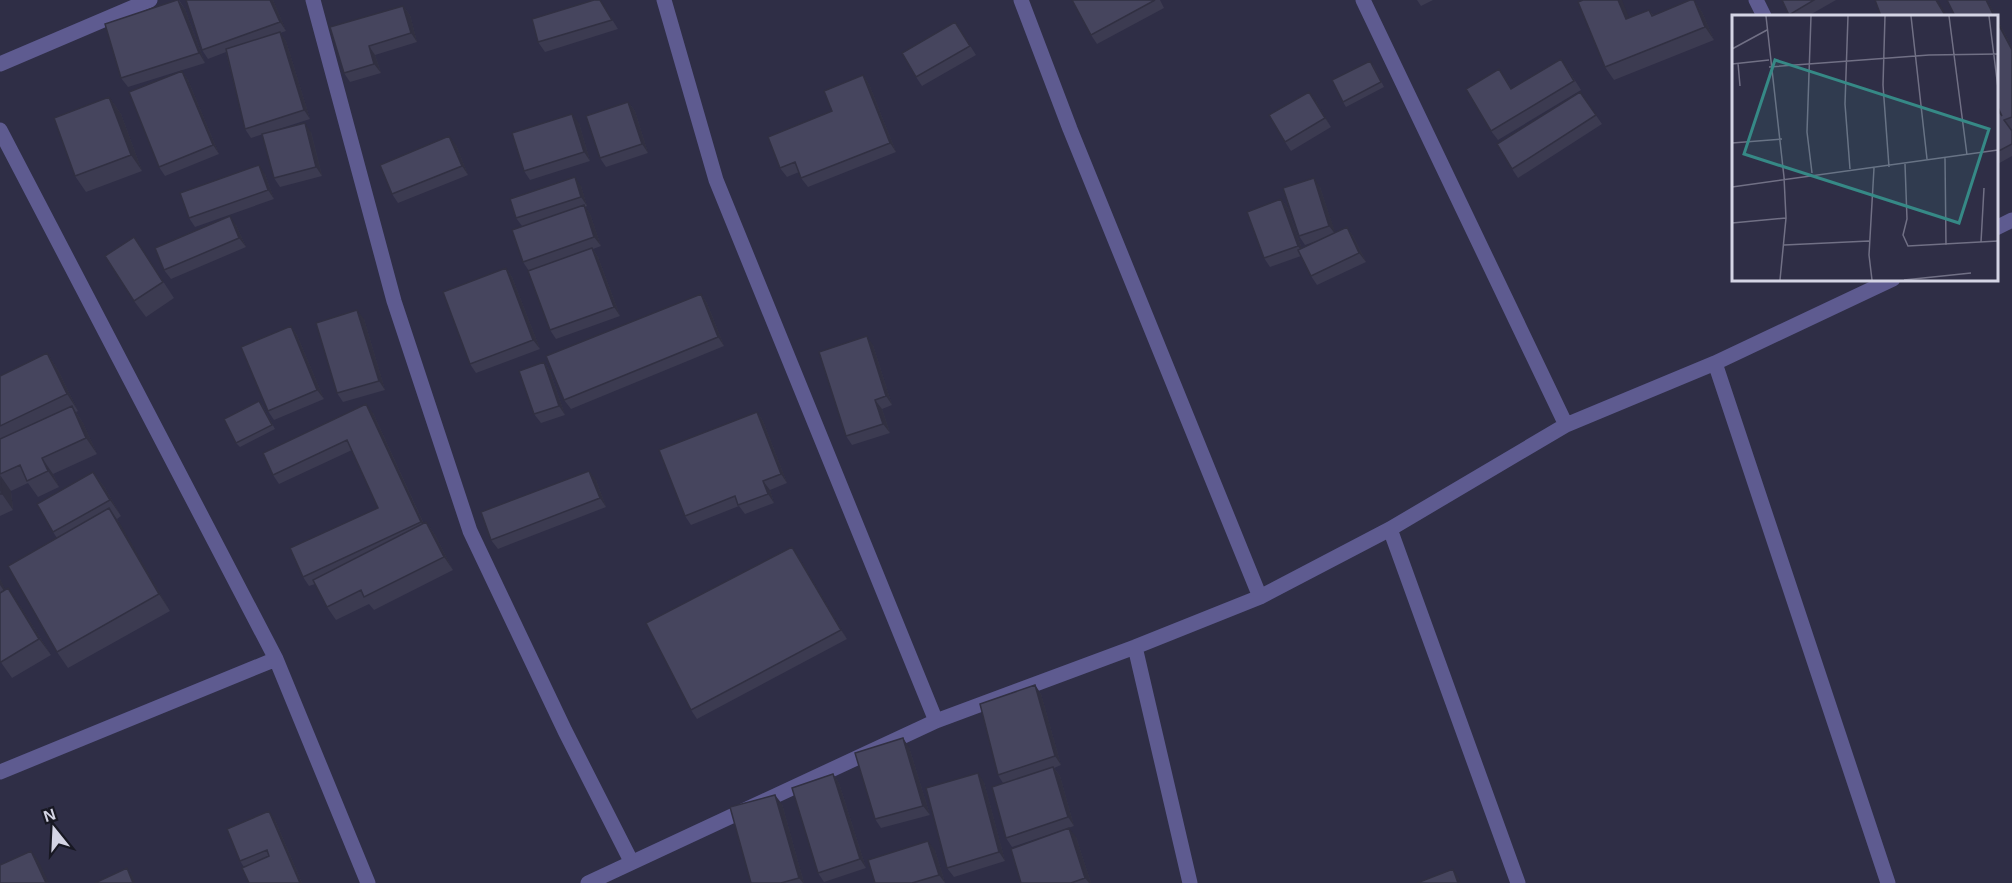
<svg xmlns="http://www.w3.org/2000/svg" width="2012" height="883" font-family="Helvetica,sans-serif">
	<style>
		.lines { fill: none; stroke-linecap: round; stroke-linejoin: round }
		.minor { stroke: #5e5b90; stroke-width: 15 }
		.wall { fill: #3c3b51 }
		.shaded-wall { fill: #313042 }
		.building { fill: #46455e; stroke: #313042; stroke-width: 1.5 }
		.inset-road { fill: none; stroke: #717085; stroke-width: 1.5 }
		.view { fill: #368986; fill-opacity: 0.15; stroke: #368986; stroke-width: 3 }
		.inset-edge { fill: none; stroke: #d4d4e4; stroke-width: 3 }
	</style>
	<rect width="100%" height="100%" fill="#2f2e46"/>
	<g class="lines">
		<!-- minor -->
		<path class="minor" d="M313 0 394 301 470 531 565 731 631 861
			M664 0 716 180 936 721
			M1021 0 1070 129 1260 597
			M1363 0 1566 425
			M1756 0 1764 16
			M0 64 150 0
			M0 130 276 659 368 883
			M1996 228 2012 220
			M1715 363 1888 883
			M1390 529 1518 883
			M1135 647 1190 883
			M0 772 276 659
			M588 883 936 721 1135 647 1260 597 1390 529 1566 425 1715 363 1893 279"/>
	</g>
	<!-- wall -->
	<path class="wall" d="M179 0 185 9 205 63 128 87 121 78Z
		M186 0H273L286 31 280 33 286 41 310 119 251 138 245 129 226 52 208 59 202 50Z
		M600 0 618 29 545 52 538 42Z
		M1072 0H1160L1164 8 1097 44 1091 35Z
		M1417 0H1433L1421 6Z
		M1694 0 1702 12 1714 40 1614 80 1605 67 1629 18 1649 10 1653 15Z
		M1782 0H1836L1808 16H1790Z
		M1947 0H1987L2012 47V129H2011L2012 131V156L1996 165 1995 106 2002 116 1995 16Z
		M403 6 410 15 417 42 375 55 381 73 350 82 344 73Z
		M955 22 976 55 922 86 916 77Z
		M1373 65 1384 87 1346 107 1343 102Z
		M1567 68 1581 90 1498 140 1491 131 1499 69 1512 89Z
		M182 71 188 80 219 154 165 176 159 167Z
		M863 75 869 84 896 152 808 187 801 178 799 172 787 177 780 168 832 111Z
		M1580 92 1602 124 1518 178 1512 169Z
		M109 97 121 114 142 171 86 192 75 176Z
		M1316 101 1331 127 1291 151 1285 142Z
		M628 102 635 111 648 153 606 167 600 158Z
		M579 123 590 161 530 180 524 171Z
		M311 132 322 176 280 187 274 178Z
		M456 145 468 175 398 203 392 194Z
		M265 174 274 199 195 227 189 218Z
		M581 186 587 206 585 207 590 214 601 246 593 249 598 257 620 316 556 339 550 330 529 271 523 262 522 226 516 218Z
		M1320 187 1335 233 1347 227 1353 236 1366 262 1317 285 1311 276 1301 256 1270 267 1264 258 1281 199 1288 208 1302 249 1322 239 1305 245 1299 236Z
		M236 225 246 247 171 279 164 270Z
		M134 237 174 298 146 317 134 301Z
		M506 268 512 277 540 349 476 373 470 364Z
		M701 294 707 303 724 346 571 409 564 400Z
		M364 319 385 390 343 402 337 393Z
		M291 326 297 335 324 399 274 420 268 411Z
		M873 345 892 405 882 409 890 433 852 445 846 436Z
		M47 353 58 370 78 411 76 412 83 423 97 454 53 474 59 487 38 497 28 483 11 491 13 510 0 516V376Z
		M544 362 550 371 565 415 541 423 534 414Z
		M262 405 275 429 240 447 236 443Z
		M757 412 763 421 787 483 770 490 774 503 745 514 739 506 691 525 685 516Z
		M373 413 424 524 426 522 435 535 453 570 374 610 369 604 336 620 327 607 315 584 309 586 303 577 378 508 352 450 279 484 273 475Z
		M93 472 105 488 121 516 117 519 170 611 68 668 57 652V538L53 532Z
		M596 480 606 507 498 549 491 540Z
		M792 547 798 556 847 639 697 719 691 710Z
		M0 579 5 590 19 604 51 655 12 678 0 661Z
		M1035 685 1041 694 1061 765 1054 768 1060 776 1074 826 1012 847 1006 838 1003 783 998 775Z
		M909 747 930 815 881 828 875 819Z
		M833 774 839 783 866 868 824 882 818 873Z
		M984 782 1005 861 954 877 947 868Z
		M782 804 804 883H751Z
		M275 820 302 883 244 867 240 861Z
		M1076 837 1091 883H1021Z
		M935 850 945 883H875Z"/>
	<!-- shaded-wall -->
	<path class="shaded-wall" d="M178 0 185 9 205 63 199 53Z
		M270 0H273L286 31 280 22Z
		M1618 0H1622L1635 32 1626 19Z
		M1694 0 1702 12 1714 40 1705 27Z
		M1936 0H1938L1947 16H1945Z
		M1986 0H1987L2012 47V50L1995 18V16H1994Z
		M403 6 410 15 417 42 411 33Z
		M280 32 286 41 310 119 304 110Z
		M369 46 375 55 381 73 374 64Z
		M182 71 188 80 219 154 213 145Z
		M863 75 869 84 896 152 890 143Z
		M1309 92 1316 101 1331 127 1325 118Z
		M109 97 121 114 142 171 131 155Z
		M628 102 635 111 648 153 642 144Z
		M572 114 579 123 590 161 584 152Z
		M305 123 311 132 322 176 316 167Z
		M449 136 456 145 468 175 462 166Z
		M259 165 265 174 274 199 268 190Z
		M575 177 581 186 587 206 581 197Z
		M1314 178 1320 187 1336 235 1329 226Z
		M1281 199 1288 208 1304 255 1298 246Z
		M584 205 590 214 601 246 594 237Z
		M230 216 236 225 246 247 239 238Z
		M1347 227 1353 236 1366 262 1359 253Z
		M592 248 598 257 620 316 614 307Z
		M506 268 512 277 540 349 533 340Z
		M701 294 707 303 724 346 718 337Z
		M357 310 364 319 385 390 379 381Z
		M291 326 297 335 324 399 317 390Z
		M867 336 873 345 892 405 886 396Z
		M47 353 58 370 78 411 67 394Z
		M544 362 550 371 565 415 559 406Z
		M875 400 882 409 890 433 883 424Z
		M366 404 373 413 427 531 421 522Z
		M72 406 83 423 97 454 86 438Z
		M757 412 763 421 787 483 781 474Z
		M42 458 53 474 59 487 48 471Z
		M589 471 596 480 606 507 600 498Z
		M93 472 105 488 121 516 110 500Z
		M0 475 11 491 13 510 2 494Z
		M763 481 770 490 774 503 768 494Z
		M109 508 121 525 170 611 159 594Z
		M426 522 435 535 453 570 444 557Z
		M792 547 798 556 847 639 841 630Z
		M0 579 11 601 0 585Z
		M8 588 19 604 51 655 39 639Z
		M1035 685 1041 694 1061 765 1055 756Z
		M903 738 909 747 930 815 923 806Z
		M1053 767 1060 776 1074 826 1068 817Z
		M978 773 984 782 1005 861 999 852Z
		M833 774 839 783 866 868 860 859Z
		M775 795 782 804 804 883H803L799 878Z
		M269 811 275 820 302 883H300Z
		M1069 828 1076 837 1091 883H1089L1085 878Z
		M928 841 935 850 945 883 939 875Z
		M31 851 38 860 49 883H46Z
		M127 868 133 877 135 883H133Z
		M1453 869 1459 878 1461 883H1458Z"/>
	<!-- building -->
	<path class="building" d="M177 0H178L199 53 121 78 105 24Z
		M186 0H270L280 22 202 50Z
		M594 0H600L612 20 538 42 532 19Z
		M1072 0H1155L1091 35Z
		M1583 0H1618L1626 19 1649 10 1652 16 1690 0H1694L1705 27 1605 67 1578 2Z
		M1782 0H1814L1789 15Z
		M1875 0H1936L1945 15 1942 16H1881Z
		M1947 0H1986L1994 16H1955Z
		M403 6 411 33 369 46 374 64 344 73 330 27Z
		M1995 18 2012 50V117L2004 120 2012 131V144L1995 153V106L2002 116 1995 101Z
		M955 22 970 46 916 77 902 53Z
		M280 32 304 110 245 129 226 49Z
		M1561 59 1574 81 1491 131 1466 89 1499 69 1511 89Z
		M1370 61 1381 82 1343 102 1332 80Z
		M182 71 213 145 159 167 129 92Z
		M863 75 890 143 801 178 795 162 780 168 768 137 832 111 824 91Z
		M1309 92 1325 118 1285 142 1269 115Z
		M1580 92 1596 115 1512 169 1497 144Z
		M109 97 131 155 75 176 54 118Z
		M628 102 642 144 600 158 586 116Z
		M572 114 584 152 524 171 512 133Z
		M305 123 316 167 274 178 262 134Z
		M449 136 462 166 392 194 380 165Z
		M259 165 268 190 189 218 180 193Z
		M575 177 581 197 516 218 510 199Z
		M1314 178 1329 226 1299 236 1283 188Z
		M1281 199 1298 246 1264 258 1247 212Z
		M584 205 594 237 523 262 512 230Z
		M230 216 239 238 164 270 155 248Z
		M1347 227 1359 253 1311 276 1298 250Z
		M134 237 163 282 134 301 105 256Z
		M592 248 614 307 550 330 528 271Z
		M506 268 533 340 470 364 443 292Z
		M701 294 718 337 564 400 546 356Z
		M357 310 379 381 337 393 316 323Z
		M291 326 317 390 268 411 241 347Z
		M867 336 886 396 875 400 883 424 846 436 819 352Z
		M47 353 67 394 0 426V376Z
		M544 362 559 406 534 414 519 371Z
		M259 401 272 425 236 443 224 419Z
		M366 404 421 522 303 577 290 548 378 508 347 440 273 475 263 453Z
		M72 406 86 438 42 458 48 471 27 481 20 465 0 474V439Z
		M757 412 781 474 763 481 768 494 738 505 735 496 685 516 659 450Z
		M589 471 600 498 491 540 481 512Z
		M93 472 110 500 53 532 37 504Z
		M0 478 2 494H0Z
		M109 508 159 594 57 652 8 566Z
		M426 522 444 557 364 597 361 590 327 607 313 580Z
		M792 547 841 630 691 710 646 623Z
		M8 588 39 639 1 662 0 661V593Z
		M1035 685 1055 756 998 775 980 704Z
		M903 738 923 806 875 819 855 753Z
		M1053 767 1068 817 1006 838 992 787Z
		M978 773 999 852 947 868 926 788Z
		M833 774 860 859 818 873 792 788Z
		M775 795 799 878 781 883H751L730 807Z
		M269 811 300 883H249L242 868 269 856 267 850 240 861 227 829Z
		M1069 828 1085 878 1071 883H1021L1011 849Z
		M928 841 939 875 912 883H875L868 860Z
		M31 851 46 883H0V865Z
		M127 868 133 883H95Z
		M1453 869 1458 883H1417Z"/>
	<!-- overview -->
	<g transform="translate(1732 15)">
		<rect width="266" height="266" fill="#2f2e46"/>
		<path class="inset-road" d="M34 1 52 162 54 203 48 265M79 1 75 117 80 158M116 1 113 89 118 154M153 1 151 70 157 152M179 1 195 144M217 1 235 140M257 1 266 73M0 34 35 15M6 48 8 71M0 49 37 45M37 52 197 40 266 39M0 128 50 124M213 143 214 230M173 149 175 204 171 220 176 231 266 226M0 172 266 135M0 208 54 203M249 227 252 173M52 230 137 226M140 265 137 240 142 153M172 265 239 258"/>
		<path class="view" d="M43 45 257 114 227 208 12 139Z"/>
		<rect width="266" height="266" class="inset-edge"/>
	</g>
	<!-- north arrow -->
	<g transform="translate(54 829) rotate(342)" stroke="#181823" stroke-width="4.5" paint-order="stroke">
	<path d="M0-4.5L10 22L0 15L-10 22Z" fill="#d4d4e4"/>
	<text y="-9" font-size="16" font-weight="bold" text-anchor="middle" fill="#d4d4e4">N</text>
	</g>
</svg>
